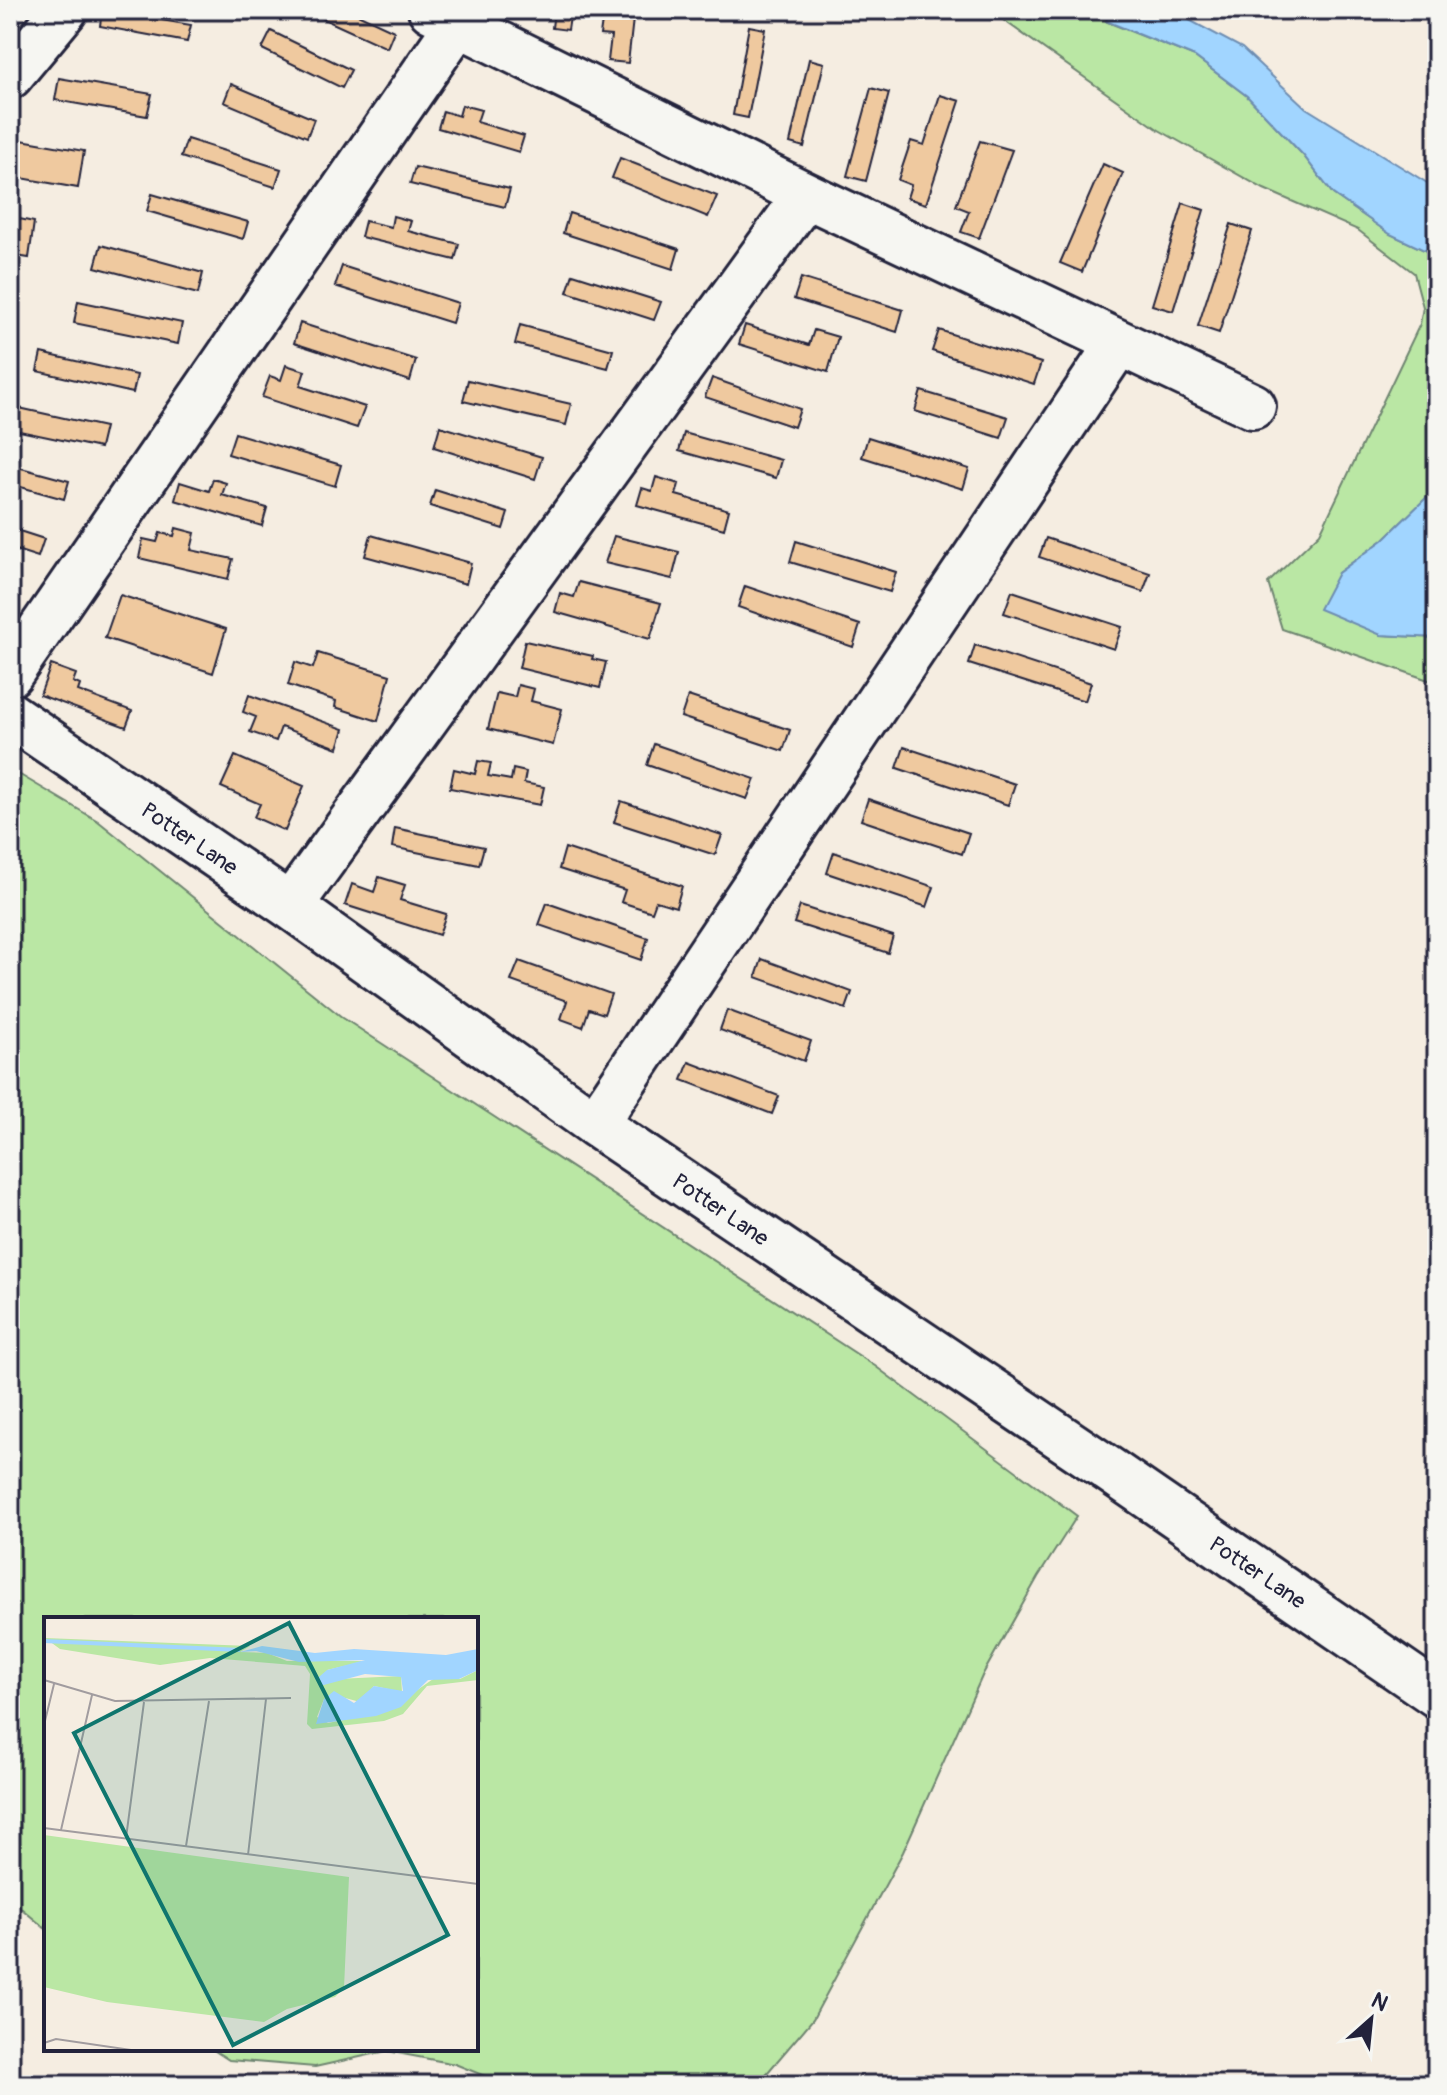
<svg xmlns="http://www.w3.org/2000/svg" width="1447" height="2095" font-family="Pangolin,sans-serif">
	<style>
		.green { fill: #bae7a4; stroke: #6e8470; stroke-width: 2 }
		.water { fill: #a1d5ff; stroke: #6e8db1; stroke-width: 2 }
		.building { fill: #efc99f; stroke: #22223b; stroke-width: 2 }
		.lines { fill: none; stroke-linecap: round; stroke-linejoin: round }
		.minor-casing { stroke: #22223b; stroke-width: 50 }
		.minor { stroke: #f6f6f2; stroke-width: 44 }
		.labels { text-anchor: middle; stroke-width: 6; stroke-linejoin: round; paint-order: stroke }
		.street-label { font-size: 22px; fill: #22223b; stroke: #f6f6f2 }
		.inset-river { fill: none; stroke: #a1d5ff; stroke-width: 4 }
		.inset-road { fill: none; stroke: #a19c9f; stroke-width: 2 }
		.view { fill: #0f766e; fill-opacity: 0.15; stroke: #0f766e; stroke-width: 4 }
		.inset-edge { fill: none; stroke: #22223b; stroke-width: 4 }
	</style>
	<rect width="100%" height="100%" fill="#f5ede1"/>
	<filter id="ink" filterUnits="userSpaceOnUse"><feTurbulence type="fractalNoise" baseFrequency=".0125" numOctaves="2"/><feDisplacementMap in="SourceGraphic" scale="16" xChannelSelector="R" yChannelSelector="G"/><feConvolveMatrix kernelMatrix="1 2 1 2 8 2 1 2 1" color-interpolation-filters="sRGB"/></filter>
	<g filter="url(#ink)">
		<!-- green -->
		<path class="green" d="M989 10H1110L1107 22 1195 57 1247 96 1303 155 1333 194 1390 234 1437 256V389L1428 398 1437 414V499L1426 498 1383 540 1338 573 1381 635 1437 638V683L1282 629 1268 583 1320 533 1420 324 1423 307 1414 273 1358 230 1264 189 1159 130Z
			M10 769 98 821 343 1018 875 1366 1077 1516 1038 1577 983 1674 903 1852 813 2019 757 2085H507L455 2064 387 2051 315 2067 229 2060 212 2049H476V1619H46V1929L10 1899Z"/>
		<!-- water -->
		<path class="water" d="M1110 10H1159L1178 14 1242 48 1306 108 1437 189V256L1390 234 1333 194 1303 155 1247 96 1195 57 1106 21Z
			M1426 498 1437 499V638L1381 635 1319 609 1338 573 1383 540Z"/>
		<!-- building -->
		<path class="building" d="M102 10 191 25 187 42 100 26Z
			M304 10H349L394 31 387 48Z
			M544 10H571L568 30 552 28 554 11Z
			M600 10H634L628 63 608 61 611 36 600 35 603 14H599Z
			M749 26 765 29 748 118 733 115Z
			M271 31 351 70 342 88 262 49Z
			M809 59 824 63 804 147 790 143Z
			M59 78 152 94 147 116 55 100Z
			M231 84 314 119 307 137 224 102Z
			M871 88 889 93 866 181 847 176Z
			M940 95 960 101 926 204 907 198 911 185 898 180 911 141 924 145Z
			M462 105 481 110 477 122 524 136 519 152 438 128 443 111 459 116Z
			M10 138 84 151 78 188 10 176Z
			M187 139 281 169 275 187 181 157Z
			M980 141 1012 150 979 238 961 232 969 211 956 206Z
			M620 158 717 196 708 217 612 178Z
			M1103 164 1123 173 1082 272 1060 263Z
			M415 167 510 189 505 207 410 184Z
			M152 194 248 222 243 239 147 211Z
			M1183 203 1204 210 1173 311 1152 305Z
			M569 213 679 249 673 269 563 233Z
			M393 216 411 221 408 231 459 244 455 260 361 237 365 221 391 227Z
			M10 217 34 222 29 258 10 255Z
			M1231 224 1252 231 1219 333 1198 326Z
			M101 245 203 273 198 294 95 267Z
			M342 266 458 303 452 323 335 286Z
			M573 274 661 302 654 320 567 292Z
			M801 278 903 310 897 332 794 299Z
			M78 301 182 323 178 344 74 323Z
			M300 323 416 360 410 381 294 343Z
			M520 325 613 350 608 368 515 344Z
			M745 325 809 345 814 330 838 337 828 372 739 344Z
			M939 330 1041 363 1034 384 932 351Z
			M41 353 137 375 133 393 37 371Z
			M286 365 305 371 300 386 365 407 357 428 262 397 270 376 281 380Z
			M712 378 800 409 794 427 705 397Z
			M468 380 571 404 566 425 463 401Z
			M921 391 1008 417 1001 438 915 411Z
			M10 406 105 427 100 448 10 429Z
			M440 426 542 457 535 479 434 447Z
			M235 433 341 465 335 486 228 454Z
			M684 433 781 460 776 478 679 451Z
			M868 437 969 469 963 489 862 457Z
			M10 465 69 481 64 499 10 484Z
			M656 477 679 484 676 495 729 510 724 529 637 505 642 488 652 491Z
			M213 479 226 483 222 495 267 508 262 526 175 500 180 482 209 491Z
			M435 490 508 513 503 529 430 506Z
			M10 528 44 539 38 557 10 548Z
			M176 528 195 533 191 550 233 559 228 579 139 558 143 539 157 542 160 533 174 536Z
			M371 535 471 563 466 584 365 556Z
			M614 536 679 552 672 579 605 563Z
			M1046 538 1150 573 1143 592 1039 557Z
			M796 541 896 572 890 592 790 562Z
			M579 582 661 603 650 639 555 612 560 593 574 597Z
			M745 586 860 625 853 647 738 607Z
			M1012 591 1122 627 1114 649 1004 613Z
			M120 595 226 629 213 673 105 638Z
			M525 641 593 656 592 659 606 662 600 688 519 668Z
			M975 645 1091 683 1085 701 969 664Z
			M318 653 390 675 378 721 335 707 336 701 288 685 295 662 313 668Z
			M51 665 76 674 73 682 80 685 78 691 132 711 126 727 40 695Z
			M518 685 534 689 531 701 562 709 553 745 488 729 497 693 515 697Z
			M249 695 344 729 338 748 281 727 276 741 250 732 256 717 243 712Z
			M688 696 790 730 783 751 681 717Z
			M654 744 755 779 747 799 647 765Z
			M904 747 1015 784 1008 805 897 768Z
			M235 756 304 786 285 831 254 817 260 804 221 787Z
			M478 761 491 763 488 776 511 780 513 769 526 772 524 783 544 787 540 805 450 788 454 769 475 774Z
			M868 799 969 833 962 854 861 820Z
			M621 801 722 835 715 855 614 822Z
			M395 828 484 847 479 865 392 847Z
			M565 848 682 886 676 907 656 901 652 912 621 902 625 890 559 869Z
			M834 852 934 887 927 907 827 873Z
			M379 877 405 885 400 900 446 914 439 935 345 905 352 884 374 892Z
			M547 903 648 938 641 960 539 925Z
			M800 906 893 936 888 953 794 923Z
			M762 959 852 992 846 1009 756 977Z
			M519 961 611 994 604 1014 589 1009 583 1027 561 1019 567 1001 511 981Z
			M727 1010 811 1041 804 1061 720 1030Z
			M689 1062 779 1096 772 1114 682 1080Z"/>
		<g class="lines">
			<defs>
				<path id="minor" d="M431 10 806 195 1253 406
					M10 76 65 10
					M10 674 457 25
					M10 715 290 906 595 1124 1111 1471 1437 1695
					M290 906 806 195
					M595 1124 1118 344"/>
			</defs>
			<!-- minor casing -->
			<use href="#minor" class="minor-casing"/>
			<!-- minor -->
			<use href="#minor" class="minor"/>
		</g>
	</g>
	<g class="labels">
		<!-- street labels -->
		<g class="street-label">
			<text transform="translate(190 838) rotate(34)" y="8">Potter Lane</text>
			<text transform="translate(721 1209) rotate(34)" y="8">Potter Lane</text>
			<text transform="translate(1258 1572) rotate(34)" y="8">Potter Lane</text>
		</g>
	</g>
	<!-- overview -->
	<g transform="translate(44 1617)">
		<rect width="434" height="434" fill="#f5ede1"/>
		<path d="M1 21 206 29 196 35 223 36 243 44H322L283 53 293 62 357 59 358 75 330 69 316 85 294 79 280 82 273 100 284 106 343 94 392 60 416 62 434 53V63L383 69 359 97 340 104 268 112 263 107 266 57 261 49 166 41 116 48 16 32ZM0 218 305 260 300 371 291 380 243 392 220 405 63 385 0 370Z" fill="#bae7a4"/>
		<path d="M218 29 271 36 310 32 402 38 434 32V53L415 62 384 63 357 90 332 99 272 107 280 82 290 74 310 86 330 69 359 74 357 60 321 57 276 69 275 60 283 53 321 43 255 45 212 34 196 35Z" fill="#a1d5ff"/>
		<path class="inset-river" d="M0 24 196 33"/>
		<path class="inset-road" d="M0 63 71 84 247 81M0 108 10 67M0 211 434 267M17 213 48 78M82 221 100 85M142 229 165 84M204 238 222 82M0 426 12 422 87 433"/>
		<path class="view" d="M245 6 404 318 189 428 30 116Z"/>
		<rect width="434" height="434" class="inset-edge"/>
	</g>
	<!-- margin -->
	<rect width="1447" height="2095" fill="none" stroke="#f6f6f2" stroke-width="40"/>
	<rect x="20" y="20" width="1407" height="2055" fill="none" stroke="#22223b" stroke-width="3" filter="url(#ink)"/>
	<!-- north arrow -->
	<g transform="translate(1371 2019) rotate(27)" stroke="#f6f6f2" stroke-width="6" paint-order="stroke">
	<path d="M0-6L14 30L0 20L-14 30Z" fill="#22223b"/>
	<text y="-12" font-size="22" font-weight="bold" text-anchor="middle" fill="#22223b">N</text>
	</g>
</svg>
